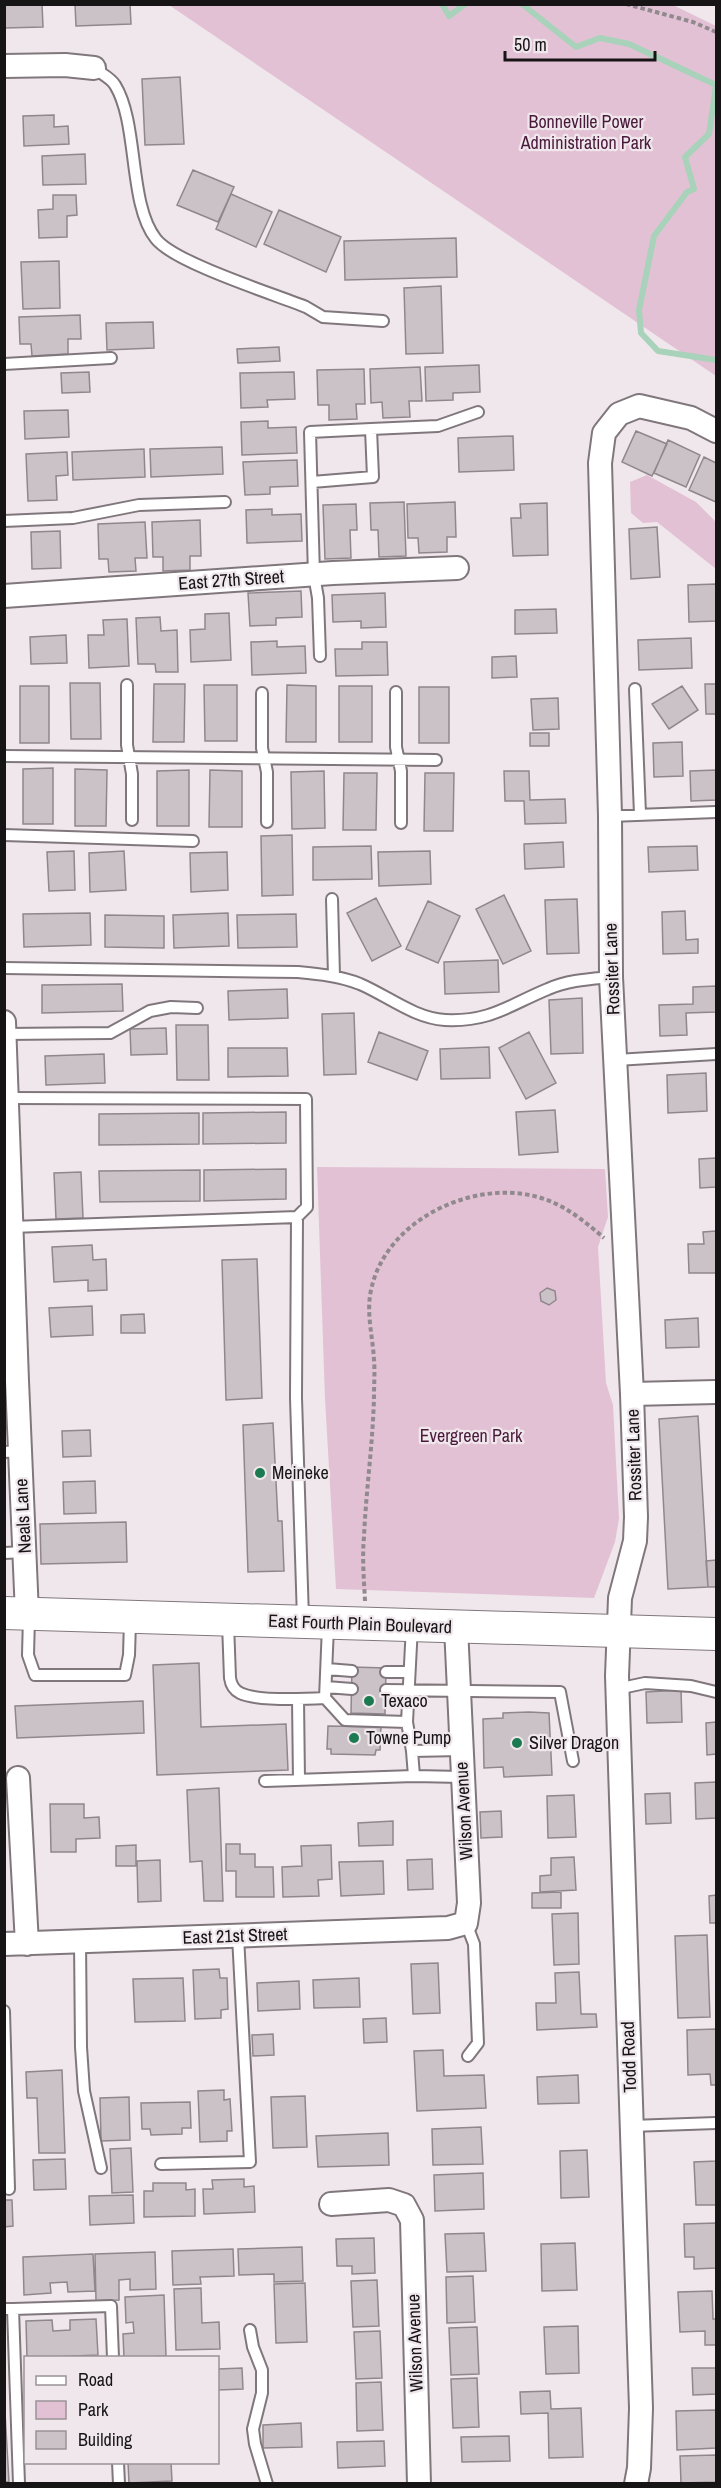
<svg xmlns="http://www.w3.org/2000/svg" width="721" height="2488" font-family="'Archivo Narrow',sans-serif">
	<style>
		.green { fill: #e3c1d5 }
		.lines { fill: none; stroke-linecap: round; stroke-linejoin: round }
		.stream { stroke: #a8d2b9; stroke-width: 6 }
		.building { fill: #cbc2c8; stroke: #90878c; stroke-width: 1.5 }
		.lane-casing { stroke: #80777c; stroke-width: 14 }
		.street-casing { stroke: #80777c; stroke-width: 26 }
		.secondary-casing { stroke: #80777c; stroke-width: 34 }
		.path { stroke: #90898d; stroke-width: 4; stroke-dasharray: 4.5 3; stroke-linecap: butt }
		.lane { stroke: #fff; stroke-width: 10 }
		.street { stroke: #fff; stroke-width: 22 }
		.secondary { stroke: #fff; stroke-width: 32 }
		.poi-dot { fill: #1c7a50; stroke: #f0e7ec; stroke-width: 2 }
		.labels { text-anchor: middle; stroke-width: 4.5; stroke-linejoin: round; paint-order: stroke }
		.park-label { font-size: 18px; fill: #49193a; stroke: #f0e7ec }
		.street-label { font-size: 18px; fill: #171416; stroke: #f0e7ec }
		.poi-label { font-size: 18px; fill: #171416; stroke: #f0e7ec; text-anchor: start }
	</style>
	<rect width="100%" height="100%" fill="#f0e7ec"/>
	<!-- green -->
	<path class="green" d="M673 5 716 26V376L169 5Z
		M647 475 696 502 716 522V569L657 522 643 523 631 513 630 482Z
		M317 1167 605 1169 608 1217 598 1247 606 1383 613 1405 619 1519 615 1542 594 1598 336 1589 325 1399Z"/>
	<g class="lines">
		<!-- stream -->
		<path class="stream" d="M442 4 449 16 465 4
			M522 4 576 47 600 38 629 44 716 85
			M716 86 709 134 685 157 694 189 687 192 654 236 639 310 641 333 658 351 716 360"/>
	</g>
	<!-- building -->
	<path class="building" d="M4 4H42L43 27 4 28Z
		M75 4H130L131 24 76 26Z
		M180 77 184 144 145 145 142 79Z
		M54 115V127L68 126 69 144 24 146 23 116Z
		M85 154 86 184 43 185 42 156Z
		M193 170 234 187 218 222 177 205Z
		M231 194 272 212 256 247 216 229Z
		M53 195H76L77 215 67 216V237L39 238 38 210 53 209Z
		M279 210 341 237 326 272 264 244Z
		M456 238 457 277 345 280 344 241Z
		M59 261 60 308 23 309 21 262Z
		M441 286 443 353 406 354 404 288Z
		M80 315 81 339H68V354L32 356 31 344H20L19 317Z
		M153 322 154 348 107 350 106 323Z
		M279 347 280 361 238 363 237 349Z
		M479 365 480 392 453 393V400L426 401 425 367Z
		M420 367 422 401H409L410 417 383 418 382 402 371 403 370 369Z
		M364 369 365 404H356L357 419 329 420V405H318L317 370Z
		M89 372 90 392 62 393 61 373Z
		M294 372 295 399 267 400 268 407 241 408 240 373Z
		M68 410 69 437 25 439 24 411Z
		M268 421V428L296 427 297 453 242 455 241 422Z
		M636 431 667 444 652 476 622 462Z
		M513 436 514 470 459 472 458 438Z
		M668 440 700 455 686 487 654 473Z
		M222 447 223 474 151 477 150 449Z
		M144 449 145 477 73 480 72 452Z
		M67 452 68 475 56 476 57 500 28 501 26 454Z
		M704 457 716 463V502L689 490Z
		M297 460 298 486 270 487V494L245 495 243 462Z
		M404 502 406 556 379 557 378 530H371L370 503Z
		M455 502 456 537H447V552L419 553 418 538H408L407 504Z
		M547 503 548 555 513 556 511 518H521L520 504Z
		M356 504 357 530H350L351 558 325 559 323 505Z
		M272 509V515L301 514 302 541 247 543 246 510Z
		M200 520 201 556H190V570L163 571V557H153L152 522Z
		M145 522 147 558H135L136 571 109 572 108 559H99L98 524Z
		M657 527 660 577 631 579 629 529Z
		M60 531 61 568 32 569 31 532Z
		M716 584V621L689 622 688 585Z
		M301 591 302 617 276 618V625L250 626 248 593Z
		M385 593 386 627 361 628V621L333 622 332 595Z
		M556 609 557 633 515 634V610Z
		M229 613 231 660 191 662 190 630 205 629V614Z
		M160 617 161 631 177 630 178 672H156L155 664H138L136 618Z
		M127 619 129 666 89 668 88 635H104L103 620Z
		M66 635 67 663 31 664 30 637Z
		M691 638 692 668 639 670 638 640Z
		M277 641V647L305 646 306 673 252 675 251 642Z
		M362 642H387L388 675 336 676 335 649H362Z
		M516 656 517 677 492 678V657Z
		M70 683H100L101 739H71Z
		M154 684H185L184 742H153Z
		M705 684H716V714H706Z
		M204 685H237V741H205Z
		M287 685 316 686V742H286Z
		M20 686H49V743H20Z
		M339 686H372V742H339Z
		M682 686 698 710 669 729 652 704Z
		M419 687H449V743H419Z
		M558 698 559 729 533 730 531 699Z
		M530 733H549V746H530Z
		M682 742 683 776 654 777 653 743Z
		M53 768V824H23V769Z
		M75 769 107 770 106 826H75Z
		M189 770V826H157V771Z
		M210 770 242 771V827H209Z
		M716 770V800L691 801 690 771Z
		M324 771 325 828 292 829 291 772Z
		M504 771H529L530 800 565 799 566 823 525 824 524 801H505Z
		M344 773H377L376 830H343Z
		M425 773H454L453 831H424Z
		M292 835 293 895 262 896 261 836Z
		M563 842 564 867 525 869 524 844Z
		M371 846 372 879 313 880V847Z
		M697 846 698 870 649 872 648 847Z
		M74 851 75 890 49 891 47 852Z
		M124 851 126 890 90 892 89 853Z
		M430 851 431 884 379 886 378 852Z
		M227 852 228 890 191 892 190 853Z
		M504 895 531 951 503 964 476 909Z
		M376 898 401 946 372 961 347 913Z
		M577 899 579 953 547 954 545 900Z
		M428 901 460 916 438 963 406 949Z
		M685 911 686 940 698 939V953L663 954 662 912Z
		M90 913 91 945 24 947 23 914Z
		M228 913 229 946 174 948 173 915Z
		M296 914 297 947 238 948 237 915Z
		M105 915 164 916V948L105 947Z
		M498 960 499 992 445 994 444 962Z
		M122 984 123 1011 42 1013V985Z
		M716 986V1012L686 1013 687 1035 660 1036 659 1005 693 1004V987Z
		M287 989 288 1018 229 1020 228 991Z
		M582 998 583 1053 551 1054 549 1000Z
		M354 1013 356 1074 324 1075 322 1014Z
		M176 1025H208L209 1080H177Z
		M166 1028 167 1054 131 1055 130 1029Z
		M379 1032 428 1051 417 1080 368 1062Z
		M529 1032 556 1083 526 1099 499 1048Z
		M489 1047 490 1078 441 1079 440 1049Z
		M228 1048H287L288 1076 228 1077Z
		M104 1054 105 1083 46 1085 45 1056Z
		M706 1073 707 1111 668 1113 667 1075Z
		M555 1110 558 1152 519 1155 516 1112Z
		M286 1112V1143L203 1144V1113Z
		M199 1113V1144L99 1145V1114Z
		M716 1158V1187L700 1188 699 1159Z
		M286 1169V1199L204 1201V1170Z
		M200 1170V1201L100 1202 99 1171Z
		M81 1172 83 1218 56 1219 54 1173Z
		M716 1231V1273H689L688 1244H704L703 1232Z
		M92 1245 93 1260 106 1259 107 1290 88 1291V1280L54 1282 52 1247Z
		M257 1259 262 1398 226 1400 222 1260Z
		M547 1288 555 1291 556 1300 549 1305 541 1301 540 1293Z
		M92 1306 93 1335 51 1337 49 1308Z
		M144 1314 145 1333H121V1315Z
		M698 1318 699 1347 666 1348 665 1320Z
		M698 1416 708 1587 668 1589 659 1419Z
		M273 1423 278 1521H282L284 1571 248 1572 243 1425Z
		M90 1430 91 1456 63 1457 62 1431Z
		M95 1481 96 1513 64 1514 63 1482Z
		M126 1522 127 1562 41 1564 40 1524Z
		M716 1560V1587H708L706 1561Z
		M199 1663 201 1727 286 1724 288 1770 157 1775 153 1665Z
		M352 1667 386 1668 385 1714 351 1713Z
		M681 1690 682 1722 647 1723 646 1692Z
		M143 1701 144 1733 17 1738 15 1706Z
		M529 1712 549 1713 552 1775 504 1777 503 1767 484 1768 483 1719 503 1718V1713Z
		M716 1722V1754L707 1755 706 1723Z
		M328 1726 381 1727 380 1750H376L375 1755 331 1754V1749H327Z
		M716 1782V1818L696 1819 695 1783Z
		M219 1788 223 1901H204L202 1861 190 1862 187 1790Z
		M670 1793 671 1823 646 1824 645 1794Z
		M574 1795 576 1837 548 1838 547 1796Z
		M50 1804H84V1818L99 1817 100 1838 76 1839V1852H51Z
		M501 1811 502 1837 481 1838 480 1812Z
		M393 1821V1845L359 1846 358 1823Z
		M226 1844H240V1854H255V1867H273L274 1897H236V1871H226Z
		M136 1845V1866H116V1846Z
		M331 1845 332 1879 318 1880 319 1896 283 1897 282 1867 302 1866 301 1846Z
		M574 1857 576 1890 540 1892V1876L551 1875V1858Z
		M432 1859 433 1889 408 1890 407 1860Z
		M160 1860 161 1901 138 1902 137 1861Z
		M383 1861 384 1894 341 1896 339 1862Z
		M561 1892V1908H532V1893Z
		M716 1895V1923H710L709 1896Z
		M578 1913 579 1964 554 1965 552 1914Z
		M707 1935 710 2017 678 2018 675 1936Z
		M438 1963 440 2013 413 2014 411 1964Z
		M219 1969 220 1978H227L228 2009 221 2010V2018L195 2019 193 1970Z
		M579 1972 581 2014H596L597 2027 537 2030 536 2003H556L555 1973Z
		M183 1978 185 2021 135 2022 133 1979Z
		M359 1978 360 2007 314 2008 313 1980Z
		M299 1981 300 2009 258 2011 257 1983Z
		M386 2018 387 2042 364 2043 363 2019Z
		M716 2029V2085H711L710 2074 688 2075 687 2030Z
		M273 2034 274 2055 253 2056 252 2035Z
		M443 2050 444 2076 484 2075 486 2108 417 2111 414 2051Z
		M62 2070 65 2153H39L37 2098H27L26 2072Z
		M578 2075 579 2103 538 2104 537 2077Z
		M224 2090V2100L230 2099 232 2131H227V2141L200 2142 198 2091Z
		M305 2096 307 2147 273 2148 271 2097Z
		M129 2097 130 2140 101 2141 100 2098Z
		M190 2102 191 2128H182V2134L151 2135 150 2129H142L141 2103Z
		M481 2127 483 2164 433 2165 432 2129Z
		M388 2133 389 2165 318 2167 316 2136Z
		M131 2148 133 2192 112 2193 110 2149Z
		M716 2149V2205H696L694 2162 716 2161Z
		M587 2150 589 2197 561 2198 560 2151Z
		M65 2159 66 2189 34 2190 33 2160Z
		M483 2173 484 2209 435 2211 434 2175Z
		M244 2179V2187L254 2186 255 2212 204 2214 203 2189H213L212 2180Z
		M153 2183H186V2190L195 2189V2216L144 2217V2191H153Z
		M133 2195 134 2223 90 2225 89 2196Z
		M4 2200H12L13 2226 4 2227Z
		M716 2223V2268L694 2269V2257H685L684 2224Z
		M484 2233 486 2271 447 2272 445 2234Z
		M374 2238 375 2273 352 2274V2266H337L336 2239Z
		M575 2243 577 2290 542 2291 541 2244Z
		M302 2247 303 2281 274 2282V2274L239 2275 238 2249Z
		M233 2249 234 2276 200 2277 201 2284 173 2285 172 2251Z
		M155 2252 156 2289 130 2290V2279L119 2280V2300L96 2301 95 2254Z
		M93 2254 95 2291 68 2292 67 2282 50 2283 51 2293 24 2295 23 2257Z
		M473 2276 475 2322 447 2323 446 2277Z
		M377 2280 379 2326 353 2327 351 2281Z
		M305 2283 307 2342 276 2343 274 2284Z
		M201 2288 202 2323 219 2322 220 2349 176 2350 174 2289Z
		M712 2291 713 2319H716V2345H705V2331L680 2332 678 2292Z
		M164 2295 166 2356 124 2358 123 2334 134 2333 133 2322 126 2323 125 2297Z
		M96 2319 98 2355 27 2358 26 2321 52 2320 53 2331 70 2330V2320Z
		M578 2326 579 2373 546 2374 544 2327Z
		M477 2327 479 2374 451 2375 449 2328Z
		M380 2331 382 2378 356 2379 354 2332Z
		M242 2368 243 2389 218 2390V2369Z
		M692 2368H716V2394L693 2395Z
		M477 2378 479 2427 453 2428 451 2379Z
		M381 2382 383 2430 357 2431 356 2383Z
		M550 2391 551 2409 581 2408 583 2457 549 2458 548 2413 521 2414 520 2392Z
		M4 2395 9 2482H4Z
		M716 2410V2448L677 2450 676 2411Z
		M301 2423 302 2447 263 2448V2425Z
		M509 2436 510 2461 462 2462 461 2437Z
		M384 2441 385 2466 338 2468 337 2442Z
		M716 2455V2482L681 2483 680 2456Z
		M128 2462H171L172 2481 129 2483Z"/>
	<g class="lines">
		<defs>
			<path id="lane" d="M94 68C100 73 111 78 115 85 139 124 128 204 156 239 175 263 274 294 306 307L323 317 383 321
				M4 364 111 358
				M371 429 438 426 478 412
				M312 482 373 477 371 429 310 432 314 575 318 598 320 656
				M4 521 73 518 139 505 225 502
				M127 685V745L132 774V820
				M635 689 640 814
				M396 692V747L401 771V823
				M262 693V748L267 772V822
				M4 756 436 760
				M610 816 716 812
				M4 835 193 841
				M332 899 334 976
				M4 968 298 972C319 974 340 976 360 984 388 996 414 1018 445 1020 491 1022 509 1005 548 989 568 980 590 979 611 977
				M5 1034 110 1033 150 1011 171 1007 197 1008
				M616 1060 716 1054
				M7 1098 306 1099 307 1207 297 1217 11 1227
				M297 1217 296 1398 303 1619
				M4 1452 20 1451
				M4 1553 25 1552
				M29 1617 28 1655 35 1675H125L129 1655 130 1621
				M228 1623 230 1678C231 1685 234 1690 240 1693 256 1701 306 1699 325 1698
				M328 1626 325 1698 345 1720 407 1722 412 1751 461 1750
				M327 1669 352 1671
				M386 1672H409
				M326 1687 352 1689
				M617 1689 645 1683 691 1686 716 1692
				M386 1690 560 1692 573 1761
				M298 1699 299 1780
				M407 1722 412 1626
				M412 1751 414 1776 462 1777
				M265 1781 414 1776
				M466 1923 474 1944 478 2043 468 2056
				M80 1941 81 2047 84 2091 101 2168
				M4 2011 9 2189
				M631 2126 716 2123
				M161 2164 250 2162 238 1936
				M4 2309H13L19 2484
				M13 2309 111 2306 113 2358
				M250 2330 253 2347 262 2370V2393L253 2429 255 2444 267 2484
				M118 2462 119 2484"/>
			<path id="street" d="M4 66 65 65 94 68
				M4 596 333 573 457 568
				M4 1022 17 1381 27 1614
				M632 1394 716 1392
				M18 1778 27 1944
				M4 1944 448 1928 466 1923 469 1903 456 1627
				M331 2204 389 2200 404 2205 412 2220 419 2484
				M636 2484 639 2468 641 2408 617 1676 620 1598 635 1541 636 1517 632 1394 611 977 610 816 600 463 604 433 619 414 639 406 691 418 716 431"/>
			<path id="secondary" d="M4 1613 716 1634"/>
		</defs>
		<!-- lane casing -->
		<use href="#lane" class="lane-casing"/>
		<!-- street casing -->
		<use href="#street" class="street-casing"/>
		<!-- secondary casing -->
		<use href="#secondary" class="secondary-casing"/>
		<!-- path -->
		<path class="path" d="M626 4 693 22 716 32
			M365 1601C364 1580 362 1558 364 1537 366 1490 373 1443 374 1396 374 1384 375 1372 374 1360 373 1339 367 1317 370 1296 381 1218 483 1172 552 1202 571 1210 589 1225 604 1238"/>
		<!-- lane -->
		<use href="#lane" class="lane"/>
		<!-- street -->
		<use href="#street" class="street"/>
		<!-- secondary -->
		<use href="#secondary" class="secondary"/>
	</g>
	<!-- markers -->
	<g class="poi-dot">
		<circle cx="260" cy="1473" r="6"/>
		<circle cx="369" cy="1701" r="6"/>
		<circle cx="354" cy="1738" r="6"/>
		<circle cx="517" cy="1743" r="6"/>
	</g>
	<g class="labels">
		<!-- park labels -->
		<g class="park-label">
			<text x="586" y="128">Bonneville Power<tspan x="586" dy="21">Administration Park</tspan></text>
			<text x="471" y="1442">Evergreen Park</text>
		</g>
		<!-- street labels -->
		<g class="street-label">
			<text transform="translate(231 580) rotate(-4)" y="6">East 27th Street</text>
			<text transform="translate(612 969) rotate(-92)" y="6">Rossiter Lane</text>
			<text transform="translate(634 1455) rotate(-92)" y="6">Rossiter Lane</text>
			<text transform="translate(23 1516) rotate(-93)" y="6">Neals Lane</text>
			<text transform="translate(360 1624) rotate(2)" y="6">East Fourth Plain Boulevard</text>
			<text transform="translate(464 1811) rotate(-93)" y="6">Wilson Avenue</text>
			<text transform="translate(235 1936) rotate(-2)" y="6">East 21st Street</text>
			<text transform="translate(629 2057) rotate(-92)" y="6">Todd Road</text>
			<text transform="translate(415 2343) rotate(-92)" y="6">Wilson Avenue</text>
		</g>
		<!-- poi labels -->
		<g class="poi-label">
			<text x="272" y="1479">Meineke</text>
			<text x="381" y="1707">Texaco</text>
			<text x="366" y="1744">Towne Pump</text>
			<text x="529" y="1749">Silver Dragon</text>
		</g>
	</g>
	<!-- border -->
	<rect width="721" height="2488" fill="none" stroke="#171416" stroke-width="12"/>
	<!-- legend -->
	<rect x="24" y="2356" width="195" height="108" fill="#f0e7ec" stroke="#999396" stroke-width="1.5"/>
	<rect x="36" y="2376" width="30" height="9" fill="#ffffff" stroke="#999396" stroke-width="1.5"/>
	<text x="78" y="2386" font-size="18" fill="#171416">Road</text>
	<rect x="36" y="2401" width="30" height="18" fill="#e3c1d5" stroke="#999396" stroke-width="1.5"/>
	<text x="78" y="2416" font-size="18" fill="#171416">Park</text>
	<rect x="36" y="2431" width="30" height="18" fill="#cbc2c8" stroke="#999396" stroke-width="1.5"/>
	<text x="78" y="2446" font-size="18" fill="#171416">Building</text>
	<!-- scale -->
	<path d="M505 51v9h150v-9" fill="none" stroke="#171416" stroke-width="3"/>
	<text x="514" y="51" font-size="18" fill="#171416" stroke="#f0e7ec" stroke-width="4.5" paint-order="stroke">50 m</text>
</svg>
